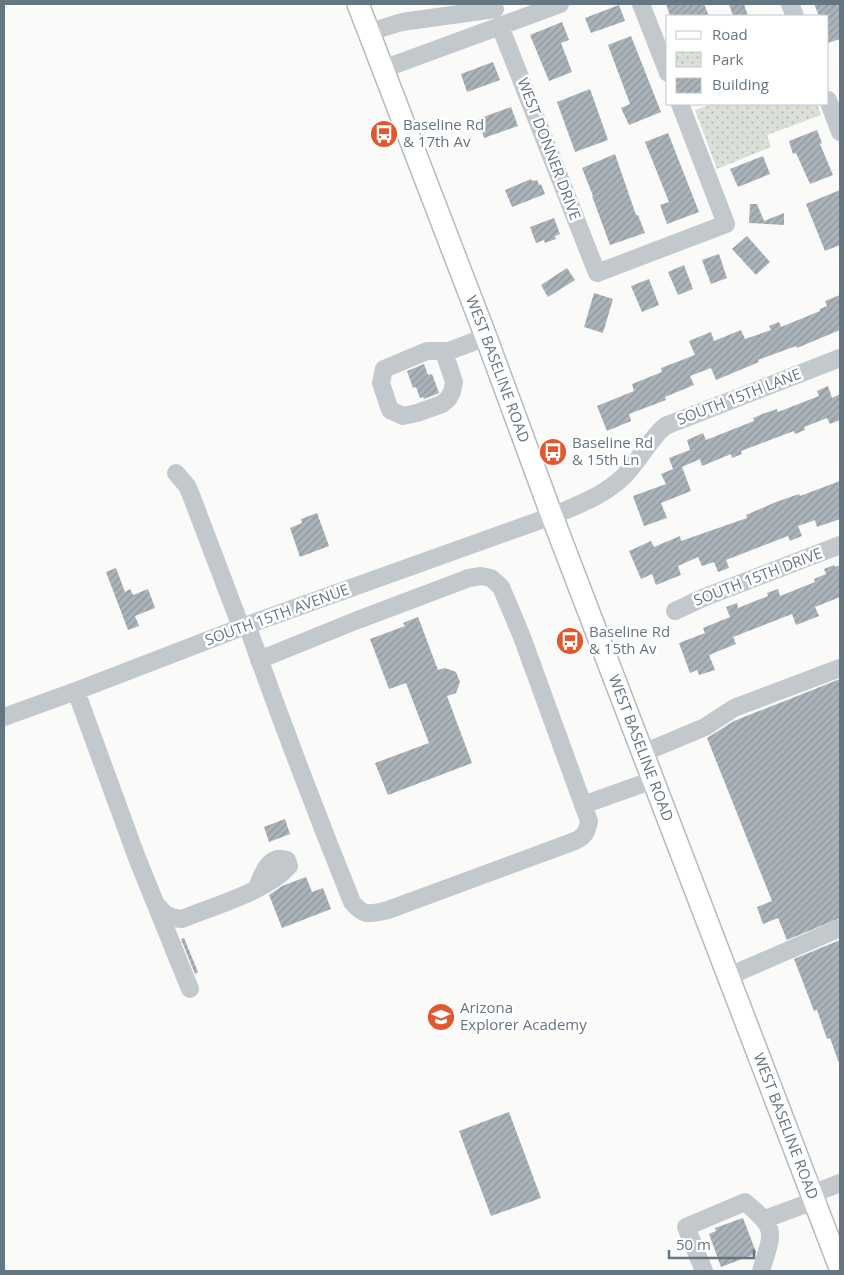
<svg xmlns="http://www.w3.org/2000/svg" width="844" height="1275" font-family="'Open Sans',sans-serif">
	<style>
		.park { fill: url(#park-dots) }
		.building { fill: url(#building-hatch) }
		.lines { fill: none; stroke-linecap: round; stroke-linejoin: round }
		.major-casing { stroke: #b5babe; stroke-width: 24 }
		.minor { stroke: #c3c8cc; stroke-width: 18 }
		.major { stroke: #fff; stroke-width: 21 }
		.labels { text-anchor: middle; stroke-width: 5; stroke-linejoin: round; paint-order: stroke }
		.poi-label { font-size: 15px; fill: #657683; stroke: #fff; text-anchor: start }
		.street-label { font-size: 15px; fill: #657683; stroke: #fff }
	</style>
	<defs>
		<pattern id="park-dots" width="8" height="8" patternUnits="userSpaceOnUse" patternTransform="scale(1.25)"><rect width="8" height="8" fill="#dadfd7"/><path d="M2 2h.1M6 6h.1" fill="none" stroke="#b4b9b4" stroke-width="1.8" stroke-linecap="round"/></pattern>
		<pattern id="building-hatch" width="6" height="6" patternUnits="userSpaceOnUse" patternTransform="scale(1.25)"><rect width="6" height="6" fill="#aab3b9"/><path d="M-1 1l2-2M0 6l6-6M5 7l2-2" fill="none" stroke="#8e969c"/></pattern>
	</defs>
	<rect width="100%" height="100%" fill="#fafaf8"/>
	<!-- park -->
	<path class="park" d="M712 104H817L821 115 767 135 771 147 717 169 695 110Z"/>
	<!-- building -->
	<path class="building" d="M666 4H704L709 16H670Z
		M729 4H744L748 16H733Z
		M814 4H840V39L828 43V16H819Z
		M619 5 625 21 591 33 585 18Z
		M562 22 569 40 561 43 572 72 549 81 530 35Z
		M631 36 661 112 629 125 621 108 630 104 608 45Z
		M493 62 500 80 467 92 461 74Z
		M590 89 608 140 575 152 557 102Z
		M511 107 518 126 484 138 478 119Z
		M817 130 822 143 820 144 833 175 810 184 796 153 793 154 789 141Z
		M668 133 699 212 667 224 660 205 669 202 645 142Z
		M615 154 636 215H638L645 233 610 245 592 196H593L582 168Z
		M763 156 770 174 738 187 730 169Z
		M531 179 532 181 537 180 539 185 541 184 545 194 512 207 505 190Z
		M840 190V245L825 251 806 204Z
		M750 204H757L764 221 784 213V225L749 223Z
		M554 218 560 234 555 236 556 239 545 243 544 240 536 243 530 227Z
		M747 236 770 262 756 275 732 249Z
		M719 254 727 278 711 284 702 260Z
		M684 265 693 289 678 295 668 272Z
		M567 268 575 280 548 297 541 285Z
		M649 279 659 305 642 312 631 286Z
		M594 293 613 299 603 333 584 327Z
		M840 295V330L797 348 796 346 758 360 759 362 716 380 711 368 690 376 694 385 665 397 666 400 629 414 631 421 607 431 597 406 634 391 632 384 662 372 661 368 695 355 689 341 711 332 714 341 741 330 745 339 771 330 769 326 779 322 781 327 820 311V309L827 306 825 301Z
		M424 364 428 375 432 374 439 393 424 399 423 397 420 398 416 387 413 388 407 371Z
		M828 386 832 398 840 394V420L830 424 827 418 804 427 805 430 795 434 794 431 741 451 742 454 732 458 731 454 702 466 700 459 682 467 691 491 661 503 667 518 644 526 633 496 666 484 661 474 673 469 669 458 690 450 687 440 703 433 706 440 754 421 753 418 765 413 777 409 778 412 819 396 817 391Z
		M840 481V519L817 527 815 520 798 526 802 536 790 541 788 536 726 560 729 568 718 572 714 562 702 566 698 557 678 566 681 575 656 585 652 574 641 579 629 551 651 541 654 547 680 536 681 541 747 518 746 515 776 502 799 494 800 496Z
		M317 513 329 546 300 557 290 528 302 523 301 519Z
		M834 565 835 567 840 565V597L815 607 819 616 796 625 792 614 733 637 736 644 709 655 715 670 699 675 697 670 690 673 679 643 705 633 703 628 730 617 726 607 737 603 738 608 768 596 767 593 778 589 780 596 815 582 814 579 826 574 824 569Z
		M116 568 125 592 130 589 133 595 148 589 155 608 135 616 139 626 128 630 106 572Z
		M418 617 438 670 445 668 456 672 460 682 456 693 447 696 472 763 388 795 375 763 429 743 406 683 389 689 370 639 405 626 403 623Z
		M840 679V918L787 940 778 918 763 924 757 907 772 901 707 738 734 721Z
		M285 819 290 834 269 842 264 827Z
		M306 877 312 892 323 888 331 909 282 928 269 895 282 886Z
		M184 938 198 972 195 974 181 939Z
		M840 940V1062L839 1063 830 1038 827 1039 817 1010 814 1011 794 959Z
		M509 1112 541 1198 491 1216 459 1131Z
		M743 1218 756 1252 755 1254 721 1267 709 1234 716 1231 715 1228Z"/>
	<g class="lines">
		<defs>
			<g id="major">
				<path id="s1" d="M358 4 486 337 552 516 840 1268"/>
			</g>
		</defs>
		<!-- major casing -->
		<use href="#major" class="major-casing"/>
		<!-- minor -->
		<path class="minor" d="M641 4 668 73
			M790 4 795 16
			M500 26 597 273 726 224 680 104
			M369 32 402 22 495 9
			M383 69 560 4
			M828 100 840 132
			M444 352 454 382 452 392 448 399 442 404 417 413 403 416 390 410 381 383 384 369 427 351H449L486 337
			M176 473 187 486 191 495 241 627
			M675 611 705 597 840 545
			M247 625C280 718 315 810 352 902 364 917 370 914 388 910L575 841C585 836 587 832 589 821L522 637 501 587 491 578 481 576 469 578 355 621 259 660
			M76 691 137 858 190 989
			M4 717 76 691 250 624 552 516C578 505 606 495 626 474 640 459 649 440 665 426L840 358
			M643 753 705 727 734 708 840 668
			M583 805 653 780
			M157 905C165 915 170 918 182 919 213 906 268 891 289 866L287 860C268 854 262 875 257 888
			M729 976 840 928
			M812 1194 840 1183
			M765 1219 814 1201
			M704 1271 686 1227 745 1202C778 1230 773 1231 761 1271"/>
		<!-- major -->
		<use href="#major" class="major"/>
	</g>
	<!-- icons -->
	<defs>
		<symbol id="bus-disc" viewBox="-11 -11 22 22"><circle r="9.5" fill="#e4572e" stroke="#fff"/><path d="M-5-6H5V4H4V6H2V4H-2V6H-4V4H-5ZM-3.5-4V0h7V-4ZM-3.5 1.2v1.5H-2V1.2ZM2 1.2v1.5H3.5V1.2Z" fill="#fff"/></symbol>
		<symbol id="school-disc" viewBox="-11 -11 22 22"><circle r="9.5" fill="#e4572e" stroke="#fff"/><path d="M0-5L7-2L0 1L-7-2ZM-4 1L0 2.5L4 1V4Q0 6-4 4Z" fill="#fff"/></symbol>
	</defs>
	<g fill-rule="evenodd">
		<use href="#bus-disc" x="368" y="118" width="32" height="32"/>
		<use href="#bus-disc" x="537" y="436" width="32" height="32"/>
		<use href="#bus-disc" x="554" y="625" width="32" height="32"/>
		<use href="#school-disc" x="425" y="1001" width="32" height="32"/>
	</g>
	<g class="labels">
		<!-- poi labels -->
		<g class="poi-label">
			<text x="403" y="130">Baseline Rd<tspan x="403" dy="17">&amp; 17th Av</tspan></text>
			<text x="572" y="448">Baseline Rd<tspan x="572" dy="17">&amp; 15th Ln</tspan></text>
			<text x="589" y="637">Baseline Rd<tspan x="589" dy="17">&amp; 15th Av</tspan></text>
			<text x="460" y="1013">Arizona<tspan x="460" dy="17">Explorer Academy</tspan></text>
		</g>
		<!-- street labels -->
		<g class="street-label">
			<text transform="translate(549 149) rotate(69)" y="5">WEST DONNER DRIVE</text>
			<text dy="5" stroke="none"><textPath href="#s1" startOffset="391">WEST BASELINE ROAD</textPath></text>
			<text transform="translate(739 397) rotate(-21)" y="5">SOUTH 15TH LANE</text>
			<text transform="translate(758 577) rotate(-21)" y="5">SOUTH 15TH DRIVE</text>
			<text transform="translate(277 615) rotate(-20)" y="5">SOUTH 15TH AVENUE</text>
			<text dy="5" stroke="none"><textPath href="#s1" startOffset="796">WEST BASELINE ROAD</textPath></text>
			<text dy="5" stroke="none"><textPath href="#s1" startOffset="1201">WEST BASELINE ROAD</textPath></text>
		</g>
	</g>
	<!-- border -->
	<rect width="844" height="1275" fill="none" stroke="#657683" stroke-width="10"/>
	<!-- legend -->
	<rect x="666" y="15" width="162" height="90" fill="#ffffff" stroke="#c1c8cd"/>
	<rect x="676" y="31" width="25" height="8" fill="#ffffff" stroke="#c1c8cd"/>
	<text x="712" y="40" font-size="15" fill="#657683">Road</text>
	<rect x="676" y="52" width="25" height="15" fill="url(#park-dots)" stroke="#c1c8cd"/>
	<text x="712" y="65" font-size="15" fill="#657683">Park</text>
	<rect x="676" y="78" width="25" height="15" fill="url(#building-hatch)" stroke="#c1c8cd"/>
	<text x="712" y="90" font-size="15" fill="#657683">Building</text>
	<!-- scale -->
	<path d="M669 1250v8h85v-8" fill="none" stroke="#657683" stroke-width="2.5"/>
	<text x="676" y="1250" font-size="15" fill="#657683" stroke="#ffffff" stroke-width="4" paint-order="stroke">50 m</text>
</svg>
